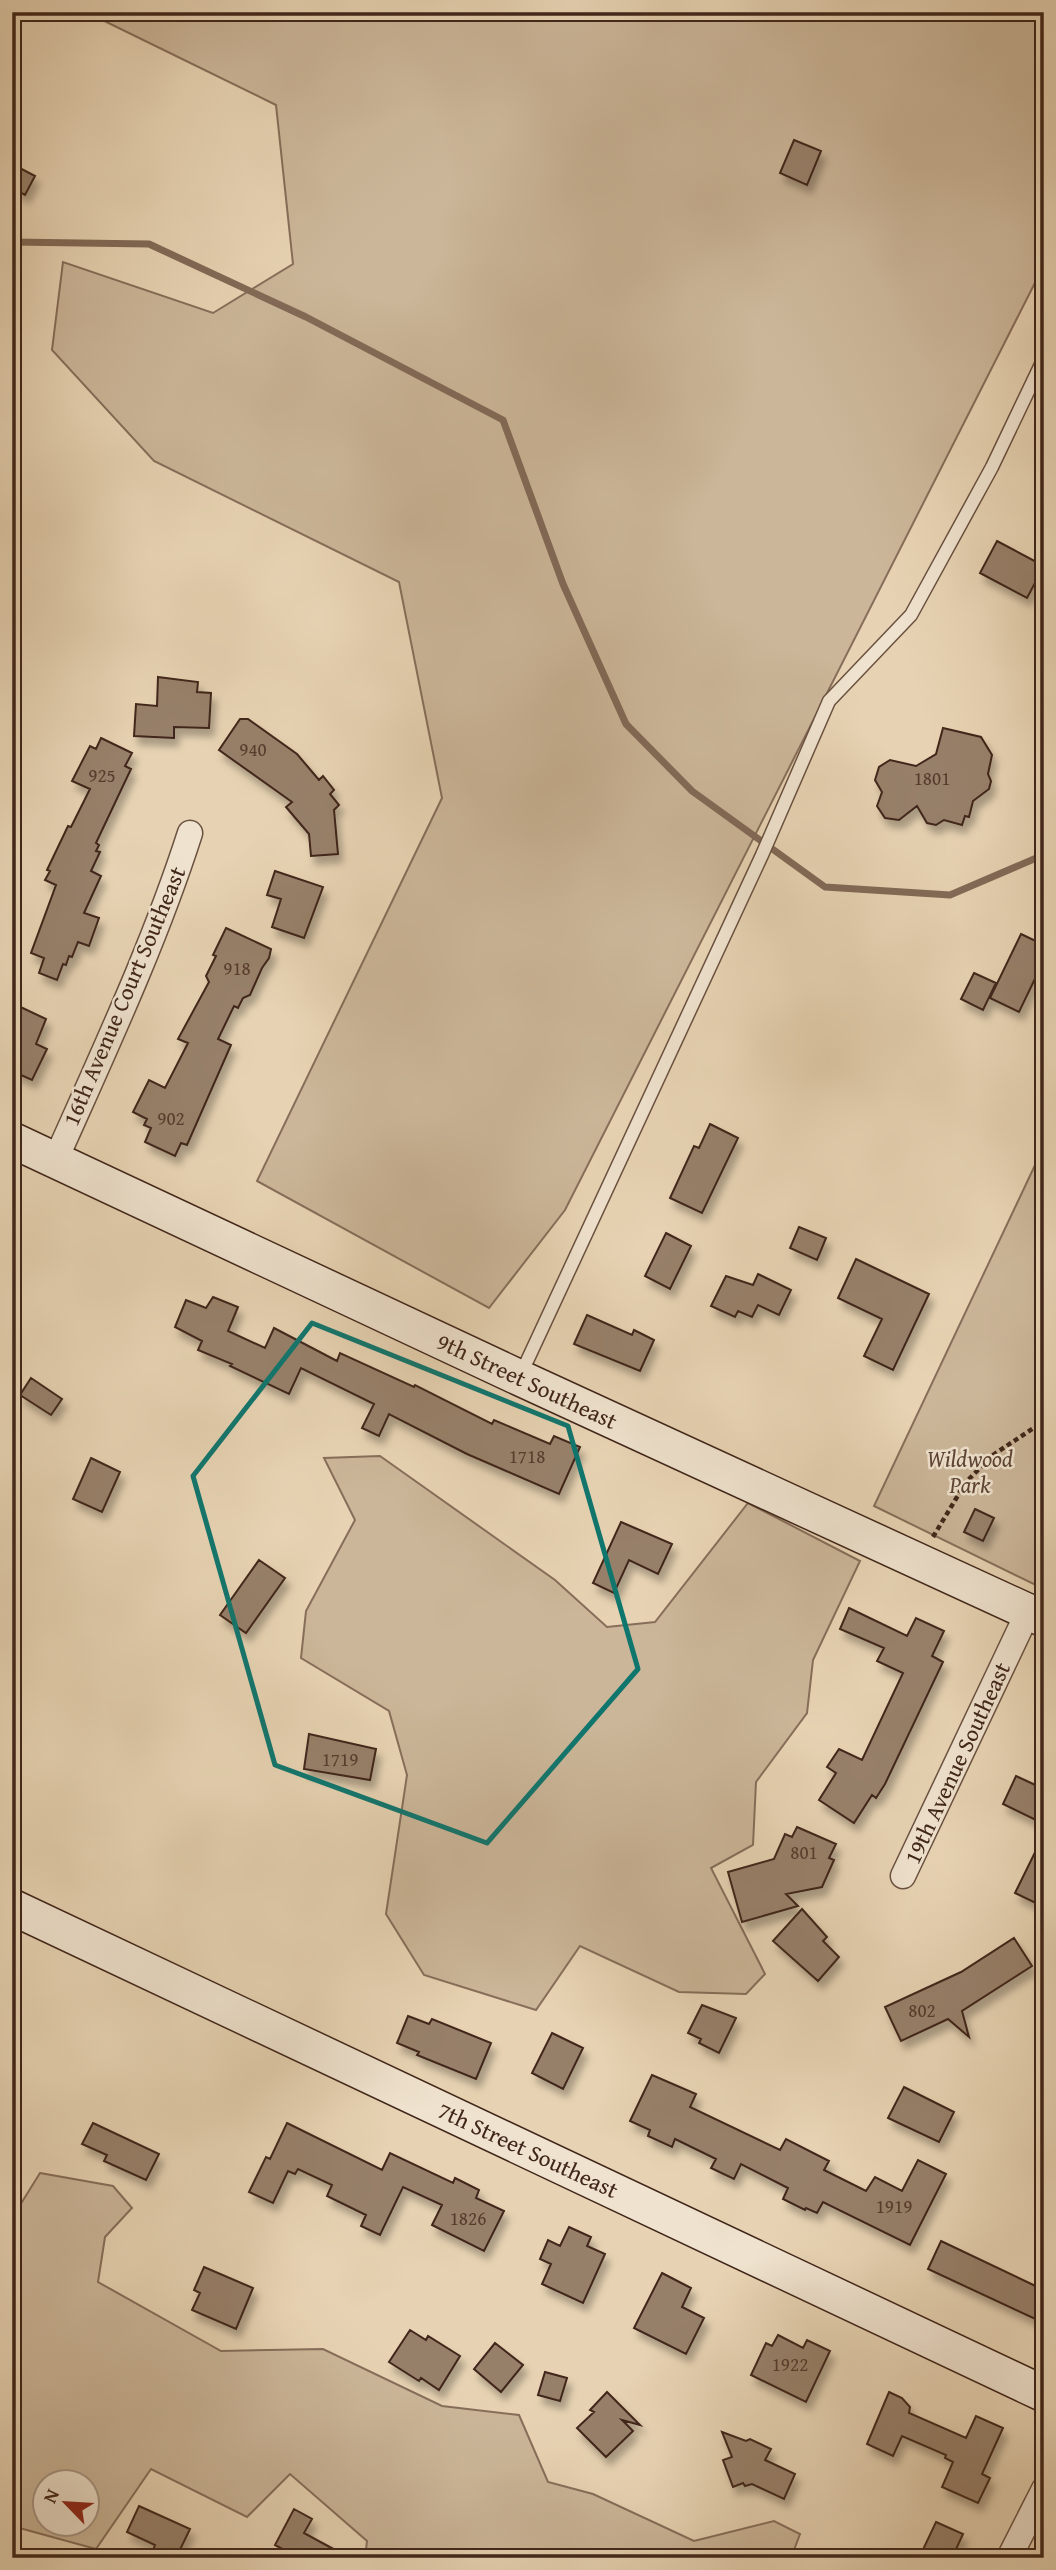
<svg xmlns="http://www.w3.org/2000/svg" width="1056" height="2570" font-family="'Gentium Book Plus',serif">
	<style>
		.green { fill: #cbb699; stroke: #866e5a; stroke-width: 2; fill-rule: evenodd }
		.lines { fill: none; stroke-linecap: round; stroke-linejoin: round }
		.stream { stroke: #826a57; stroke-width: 7 }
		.building { fill: #97806a; stroke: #40261a; stroke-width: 2; filter: url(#shadow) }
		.lane-casing { stroke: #6a5140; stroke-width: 15 }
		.street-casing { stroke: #6a5140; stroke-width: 27 }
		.secondary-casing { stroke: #40261a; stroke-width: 38 }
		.path { stroke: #40261a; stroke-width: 4.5; stroke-dasharray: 5 3.5; stroke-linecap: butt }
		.lane { stroke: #efe2ce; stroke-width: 12 }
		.street { stroke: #efe2ce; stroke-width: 24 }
		.secondary { stroke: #efe2ce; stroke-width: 35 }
		.marked { fill: none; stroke: #0f766e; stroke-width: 5; stroke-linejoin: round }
		.labels { text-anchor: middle; stroke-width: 5; stroke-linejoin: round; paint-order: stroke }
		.number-label { font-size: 19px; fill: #563c2e }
		.street-label { font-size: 23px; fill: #40261a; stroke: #efe2ce }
		.park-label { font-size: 23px; font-style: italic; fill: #5c4333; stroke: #efe2ce }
	</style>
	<defs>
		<filter id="shadow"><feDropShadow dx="4.5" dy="8" stdDeviation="3.5" flood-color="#0004"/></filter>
	</defs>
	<rect width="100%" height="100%" fill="#e7d3b3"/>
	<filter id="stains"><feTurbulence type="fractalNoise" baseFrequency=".00286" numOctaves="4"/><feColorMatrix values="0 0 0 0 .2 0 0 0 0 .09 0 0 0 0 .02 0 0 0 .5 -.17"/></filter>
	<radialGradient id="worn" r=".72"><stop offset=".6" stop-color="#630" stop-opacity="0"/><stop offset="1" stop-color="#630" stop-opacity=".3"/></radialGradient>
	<!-- green -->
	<path class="green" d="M86 12H1044V265L565 1210 489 1308 257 1181 442 798 399 582 154 461 52 350 63 262 213 313 293 264 276 105Z
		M1044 1146V1589L874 1506Z
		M380 1456 555 1580 607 1627 655 1622 748 1503 860 1561 813 1660 807 1713 756 1782 753 1845 711 1868 765 1974 746 1994 679 1992 580 1946 536 2010 424 1975 386 1914 407 1775 389 1711 301 1658 306 1611 355 1520 324 1458Z
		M40 2173 113 2186 132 2208 105 2237 98 2282 221 2351 323 2349 442 2406 519 2415 548 2482 593 2494 694 2541 774 2521 800 2534 791 2558H365L367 2541 290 2474 247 2517 151 2469 96 2549 12 2526V2218ZM88 2482V2524H46V2482Z"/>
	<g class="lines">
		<!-- stream -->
		<path class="stream" d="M12 242 149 244 306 317 503 420 563 584 626 724 692 791 825 887 950 895 1041 856 1044 858"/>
	</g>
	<!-- building -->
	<path class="building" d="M794 140 821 151 807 185 780 173Z
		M12 164 35 176 25 195 12 188Z
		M997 541 1044 566 1027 598 980 573Z
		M158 677 198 682 197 692 211 693 209 728 174 727V738L134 736 136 704 157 706Z
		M240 719H248L297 754 319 780 323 776 334 790 330 794 339 805 334 810 338 854 311 856 309 834 286 807 292 802 219 750Z
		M943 728 981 737 992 755 988 774 991 781 989 789 973 801 969 817 965 816 962 825 944 820 936 825 927 823 917 806 899 820 885 818 877 806 882 792 875 780 879 767 890 760 916 766 936 754Z
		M101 738 132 753 125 766 131 769 96 843 99 845 96 851 100 852 91 871 101 876 84 913 99 918 89 946 78 942 72 957 69 956 66 965 63 964 57 980 39 973 44 958 31 953 56 885 45 880 50 871 47 870 68 826 71 827 90 789 72 781 90 746 96 749Z
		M275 871 323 887 304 938 272 927 281 899 267 895Z
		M226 928 271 949 269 958 262 968 250 995 243 998 238 1008 234 1006 218 1039 231 1045 187 1145 181 1143 175 1156 145 1142 151 1128 144 1125 147 1119 133 1112 149 1080 165 1088 188 1043 178 1039 209 982 206 976 216 956 213 955Z
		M1021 934 1044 945V960L1019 1012 990 998Z
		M974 973 996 983 983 1010 961 999Z
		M12 1003 46 1019 36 1044 47 1049 32 1080 12 1071Z
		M710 1124 738 1138 702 1213 670 1198 694 1146 699 1148Z
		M799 1227 826 1238 817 1260 790 1248Z
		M666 1233 691 1246 670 1289 645 1276Z
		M856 1259 929 1294 893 1370 864 1356 882 1319 838 1298Z
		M758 1274 791 1290 779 1315 758 1305 752 1317 738 1311 735 1317 711 1306 726 1276 753 1285Z
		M213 1297 238 1307 228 1331 265 1348 274 1328 337 1361 340 1353 414 1387 415 1385 492 1424 494 1420 550 1444 554 1436 580 1447 559 1494 467 1454 389 1414 379 1436 362 1428 374 1404 301 1368 289 1394 230 1366 232 1364 198 1350 202 1341 175 1327 186 1300 206 1308Z
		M587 1315 632 1335 634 1330 654 1340 640 1371 574 1344Z
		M31 1378 62 1399 51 1415 20 1395Z
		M91 1458 120 1472 102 1512 73 1499Z
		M975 1509 994 1518 983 1541 964 1532Z
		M621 1522 672 1544 658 1574 629 1560 614 1593 593 1583Z
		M259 1560 285 1578 246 1633 220 1615Z
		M849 1608 907 1636 916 1618 944 1631 932 1656 943 1662 885 1784 876 1798 872 1795 854 1823 819 1800 836 1773 827 1767 839 1749 862 1760 903 1673 877 1661 884 1648 840 1629Z
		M309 1734 376 1749 370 1780 304 1769Z
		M1016 1776 1044 1789V1824L1003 1804Z
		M797 1827 836 1844 829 1858 834 1860 822 1887 786 1894 798 1906 742 1922 728 1872 774 1859 785 1834 792 1837Z
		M1044 1834V1907L1015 1893Z
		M802 1909 827 1937 823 1941 839 1957 818 1981 773 1941Z
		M1014 1938 1032 1966 962 2011 969 2037 948 2019 901 2041 885 2007 961 1972Z
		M702 2005 736 2018 719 2053 699 2043 701 2039 688 2033Z
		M408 2016 429 2024 432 2019 491 2043 476 2079 417 2055 419 2052 397 2043Z
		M552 2033 583 2048 563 2089 532 2073Z
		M652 2075 696 2094 690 2107 780 2150 786 2139 829 2161 824 2170 866 2191 875 2177 902 2191 918 2160 946 2174 910 2245 823 2202 817 2213 806 2208 805 2210 783 2199 788 2188 741 2164 734 2179 711 2168 716 2159 675 2139 672 2147 648 2136 650 2130 630 2121Z
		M904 2087 954 2112 939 2142 888 2118Z
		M93 2123 159 2154 146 2180 104 2161 107 2155 82 2144Z
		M287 2123 382 2170 390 2153 453 2183 455 2178 479 2190 476 2198 504 2211 484 2251 432 2225 442 2205 403 2187 380 2235 361 2226 366 2215 327 2196 332 2185 298 2169 295 2174 288 2171 273 2203 249 2192 266 2157 270 2159Z
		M569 2227 591 2237 587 2246 605 2254 583 2303 542 2284 551 2264 540 2259 548 2240 560 2246Z
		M941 2241 1044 2290V2323L928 2269Z
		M204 2267 253 2288 236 2329 192 2310 200 2293 194 2290Z
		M662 2273 691 2288 682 2307 704 2318 686 2354 634 2328Z
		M410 2330 426 2340 428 2336 460 2356 439 2390 421 2378 419 2381 389 2362Z
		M778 2335 803 2348 807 2340 830 2351 806 2402 751 2375 766 2343 772 2346Z
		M495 2343 523 2365 501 2392 474 2369Z
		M545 2372 567 2378 560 2401 538 2395Z
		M607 2392 640 2425 622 2420 633 2431 606 2457 577 2428 594 2412 590 2410Z
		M889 2392 902 2398 910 2407 909 2413 966 2438 976 2416 1003 2428 982 2474 990 2478 978 2503 942 2487 953 2462 945 2458 946 2455 902 2436 893 2456 867 2444Z
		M722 2432 746 2441 750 2439 771 2449 765 2460 795 2474 784 2499 752 2484 745 2486 743 2483 733 2487 723 2460 732 2457Z
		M139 2506 190 2529 176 2558H150L155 2545 127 2532Z
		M294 2509 312 2519 304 2533 350 2558H299L275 2545Z
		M936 2522 963 2534 952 2558H919Z"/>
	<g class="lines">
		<defs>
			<path id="lane" d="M521 1374 762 855 829 701 911 615 992 467 1044 358"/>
			<path id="street" d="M56 1159C104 1051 154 945 190 833
				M903 1876 1028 1612
				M1009 2558 1044 2489"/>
			<path id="secondary" d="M12 1140 520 1378 1044 1619
				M12 1907 1044 2394"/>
		</defs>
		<!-- lane casing -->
		<use href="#lane" class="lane-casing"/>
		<!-- street casing -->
		<use href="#street" class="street-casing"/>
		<!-- secondary casing -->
		<use href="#secondary" class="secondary-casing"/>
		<!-- path -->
		<path class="path" d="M933 1537 966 1482 993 1455 1044 1421"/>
		<!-- lane -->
		<use href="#lane" class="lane"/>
		<!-- street -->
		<use href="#street" class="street"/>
		<!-- secondary -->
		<use href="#secondary" class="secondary"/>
	</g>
	<!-- marked area -->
	<path class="marked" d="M312 1323 568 1426 638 1669 487 1843 275 1765 193 1476Z"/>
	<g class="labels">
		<!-- number labels -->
		<g class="number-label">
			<text x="253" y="756">940</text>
			<text x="102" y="782">925</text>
			<text x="932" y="785">1801</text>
			<text x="237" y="975">918</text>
			<text x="171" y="1125">902</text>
			<text x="527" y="1463">1718</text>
			<text x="340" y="1766">1719</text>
			<text x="804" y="1859">801</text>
			<text x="922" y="2017">802</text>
			<text x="894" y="2213">1919</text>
			<text x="468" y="2225">1826</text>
			<text x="790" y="2371">1922</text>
		</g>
		<!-- street labels -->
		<g class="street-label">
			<text transform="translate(124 996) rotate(-67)" y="8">16th Avenue Court Southeast</text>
			<text transform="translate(527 1381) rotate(25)" y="8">9th Street Southeast</text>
			<text transform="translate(957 1763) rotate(-65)" y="8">19th Avenue Southeast</text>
			<text transform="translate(528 2150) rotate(25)" y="8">7th Street Southeast</text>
		</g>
		<!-- park labels -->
		<g class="park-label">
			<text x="970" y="1467">Wildwood<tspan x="970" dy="26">Park</tspan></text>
		</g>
	</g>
	<!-- margin -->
	<rect width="1056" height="2570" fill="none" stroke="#e7d3b3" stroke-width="42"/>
	<rect x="14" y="14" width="1028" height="2542" fill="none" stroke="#40261a" stroke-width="3.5"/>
	<rect x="21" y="21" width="1014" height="2528" fill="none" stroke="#40261a" stroke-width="2"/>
	<!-- north arrow -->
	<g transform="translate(66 2503) rotate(295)"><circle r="33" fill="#efe2ce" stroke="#a99786" stroke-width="2"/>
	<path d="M0-5L12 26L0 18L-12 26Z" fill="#8f2418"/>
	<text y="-10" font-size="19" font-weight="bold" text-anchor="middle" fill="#40261a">N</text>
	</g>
	<rect width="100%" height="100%" filter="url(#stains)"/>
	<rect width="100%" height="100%" fill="url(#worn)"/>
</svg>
